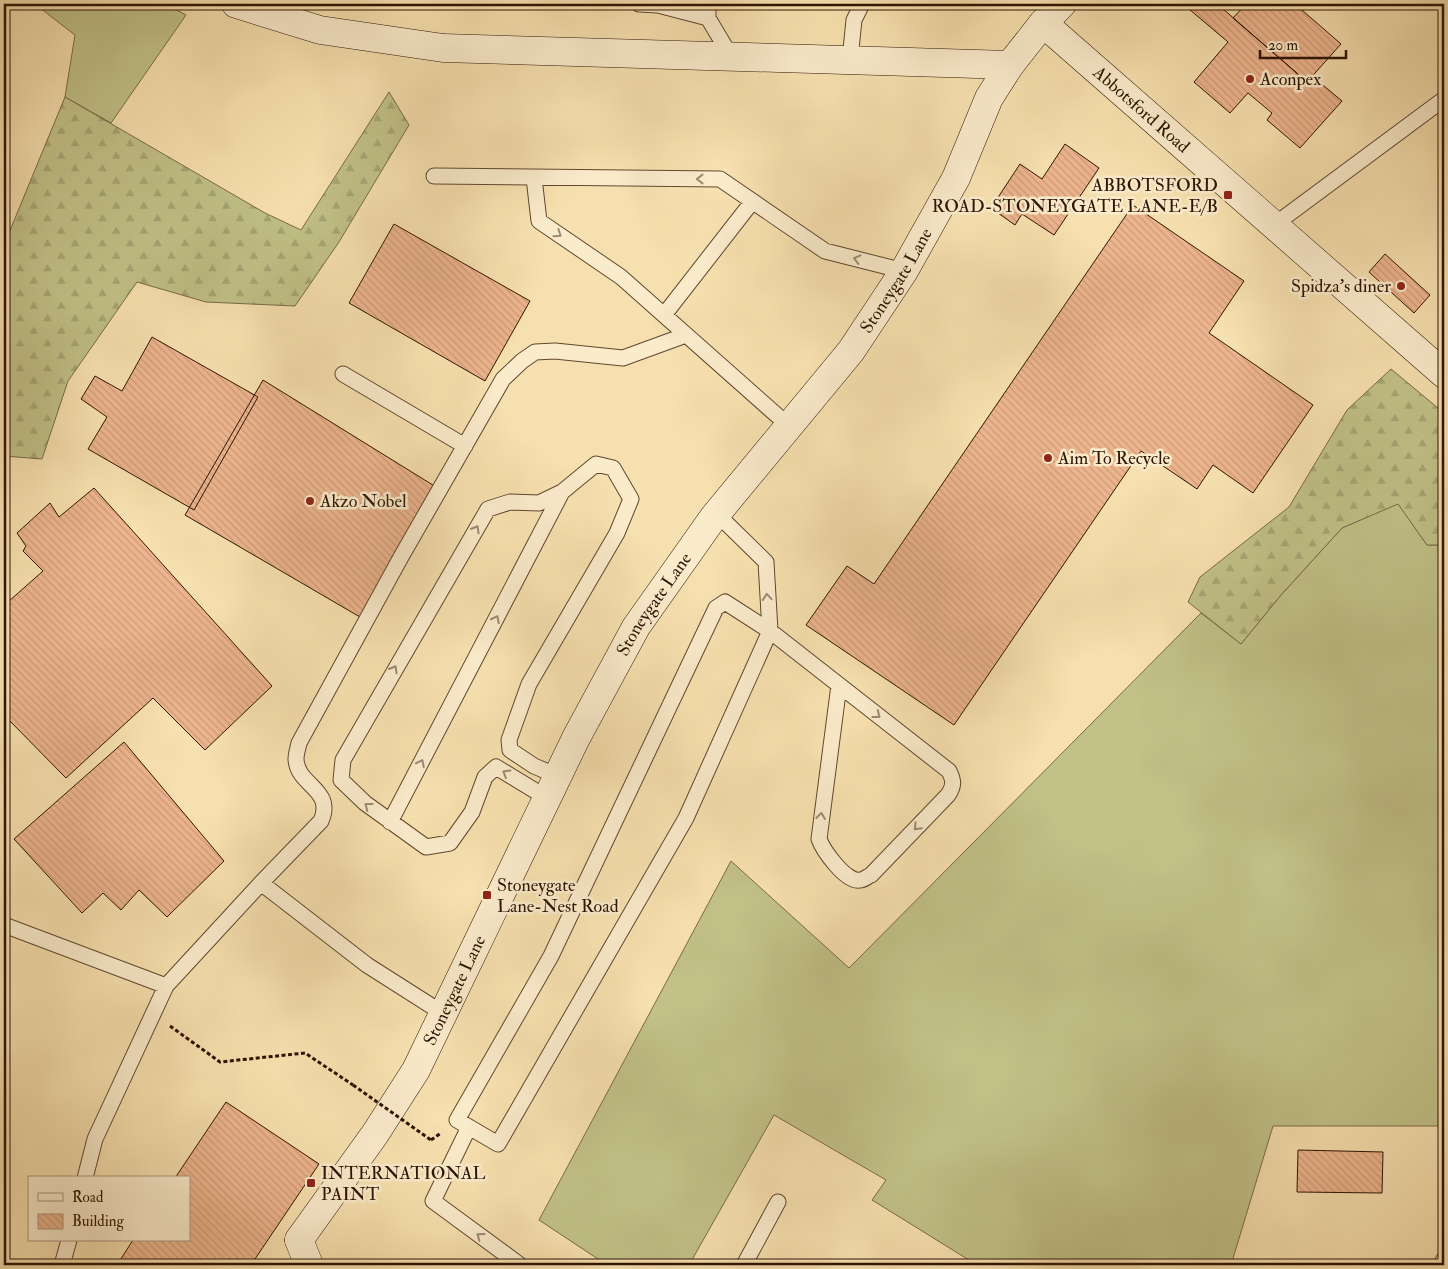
<svg xmlns="http://www.w3.org/2000/svg" width="1448" height="1269" font-family="'IM FELL Double Pica',serif">
	<style>
		.grass { fill: #c1c188; stroke: #786a46 }
		.forest { fill: url(#forest-firs); stroke: #786a46 }
		.building { fill: url(#building-back-hatch); stroke: #2e1403 }
		.lines { fill: none; stroke-linecap: round; stroke-linejoin: round }
		.lane-casing { stroke: #60472e; stroke-width: 17 }
		.street-casing { stroke: #60472e; stroke-width: 29 }
		.secondary-casing { stroke: #2e1403; stroke-width: 29 }
		.path { stroke: #2e1403; stroke-width: 3; stroke-dasharray: 4 2.5; stroke-linecap: butt }
		.lane { stroke: #faebcb; stroke-width: 15 }
		.street { stroke: #faebcb; stroke-width: 28 }
		.secondary { stroke: #faebcb; stroke-width: 28 }
		.path-bridge { stroke: #2e1403; stroke-width: 3; stroke-dasharray: 4 2.5; stroke-linecap: butt }
		.oneway { stroke: #9e8a71 }
		.poi-dot { fill: #8f2418; stroke: #faebcb; stroke-width: 2 }
		.labels { text-anchor: middle; stroke-width: 5; stroke-linejoin: round; paint-order: stroke }
		.poi-label { font-size: 18px; fill: #2e1403; stroke: #faebcb; text-anchor: start }
		.street-label { font-size: 18px; fill: #2e1403; stroke: #faebcb }
	</style>
	<defs>
		<pattern id="forest-firs" width="22" height="20" patternUnits="userSpaceOnUse" patternTransform="scale(1.25)"><rect width="22" height="20" fill="#c1c188"/><path d="M5 1l3.5 6h-7zM16 11l3.5 6h-7z" fill="#a6a574"/></pattern>
		<pattern id="building-back-hatch" width="6" height="6" patternUnits="userSpaceOnUse" patternTransform="scale(1.25)"><rect width="6" height="6" fill="#edb58e"/><path d="M-1 5l2 2M0 0l6 6M5-1l2 2" fill="none" stroke="#cc9b79"/></pattern>
	</defs>
	<rect width="100%" height="100%" fill="#f7e0af"/>
	<filter id="stains"><feTurbulence type="fractalNoise" baseFrequency=".004" numOctaves="4"/><feColorMatrix values="0 0 0 0 .2 0 0 0 0 .09 0 0 0 0 .02 0 0 0 .5 -.17"/></filter>
	<radialGradient id="worn" r=".72"><stop offset=".6" stop-color="#630" stop-opacity="0"/><stop offset="1" stop-color="#630" stop-opacity=".3"/></radialGradient>
	<!-- grass -->
	<path class="grass" d="M35 4H166L186 15 111 123 65 97 75 35Z
		M1398 503 1427 545H1444V1126H1273L1231 1265H977L872 1200 886 1180 774 1115 689 1265H607L539 1220 731 861 849 968 1201 613 1241 644 1281 595 1342 528Z"/>
	<!-- forest -->
	<path class="forest" d="M389 92 409 125 339 242 295 306 206 302 137 282 68 381 42 459 4 456V245L65 97 265 213 301 230Z
		M1391 369 1444 413V545H1427L1398 504 1342 528 1281 595 1241 644 1188 602 1200 577 1289 507 1347 410Z"/>
	<!-- building -->
	<path class="building" d="M1183 4H1225L1222 8 1307 82 1312 76 1342 101 1300 148 1267 120 1272 113 1248 93 1230 113 1194 82 1228 42Z
		M1246 4H1295L1341 44 1307 82 1233 18Z
		M1065 144 1099 168 1054 235 1022 214 1015 225 991 208 1020 164 1042 179Z
		M1133 205 1244 281 1209 333 1313 405 1253 493 1213 465 1197 489 1141 451 954 725 806 625 847 566 874 584Z
		M394 224 530 301 485 381 349 303Z
		M1385 254 1430 295 1414 313 1369 272Z
		M152 337 258 397 194 510 88 449 107 417 81 399 95 376 122 391Z
		M263 380 436 487 360 617 185 515Z
		M94 488 272 686 205 750 153 698 66 778 4 715V598L8 602 43 571 23 551 26 546 17 533 50 503 59 517Z
		M124 742 224 861 167 917 139 890 121 910 103 893 82 913 14 839Z
		M226 1102 319 1164 251 1265H117L133 1240H189V1178H175Z
		M1298 1150 1383 1152 1382 1193 1297 1192Z"/>
	<g class="lines">
		<defs>
			<path id="lane" d="M639 4 658 5 708 18
				M708 4V18L730 55
				M850 59 854 20 862 4
				M434 176 720 179 825 251 904 271
				M534 178 539 221 621 277 789 426
				M1274 225 1444 99
				M664 315 752 202
				M343 374 465 446
				M717 514 766 562 770 631 949 771C954 781 954 786 948 795L871 875C868 876 864 880 860 880 846 883 823 850 819 839L839 685
				M725 602 770 631 686 818 498 1144 457 1120 551 956 716 608Z
				M547 798 496 767 485 777 472 812 450 843 426 847 365 803 341 780 343 760 488 509 510 502 539 503 562 492 596 464 613 468 631 499 617 533 529 684 509 740 510 750 534 766 558 776
				M390 822 562 492
				M261 883 367 965 444 1014
				M4 925 166 986
				M469 1127 433 1201 520 1265
				M85 1178 95 1139 166 986 261 883 321 821C335 789 297 786 296 759 296 754 298 748 299 743L401 557 503 379 522 361 535 352 555 351 623 358 686 335
				M62 1265 69 1240
				M744 1265 778 1202
				M1441 1265 1444 1259"/>
			<path id="street" d="M299 1240 309 1265"/>
			<g id="secondary">
				<path d="M236 4 320 30 443 48 1010 65"/>
				<path id="s1" d="M1043 23 1444 374"/>
				<path id="s2" d="M299 1240 375 1134 416 1070 576 738 636 627 713 518 851 351 904 271 956 178 989 98 1010 65 1043 23 1062 4"/>
			</g>
		</defs>
		<!-- lane casing -->
		<use href="#lane" class="lane-casing"/>
		<!-- street casing -->
		<use href="#street" class="street-casing"/>
		<!-- secondary casing -->
		<use href="#secondary" class="secondary-casing"/>
		<!-- path -->
		<path class="path" d="M170 1026 220 1062 305 1053 353 1085
			M431 1140 441 1133"/>
		<!-- lane -->
		<use href="#lane" class="lane"/>
		<!-- street -->
		<use href="#street" class="street"/>
		<!-- secondary -->
		<use href="#secondary" class="secondary"/>
		<!-- path-bridge -->
		<path class="path-bridge" d="M353 1085 431 1140"/>
	</g>
	<!-- one-way arrows -->
	<defs><path id="oneway-chevron" d="M-2-3.5L2.5 0L-2 3.5" fill="none" stroke-width="1.6" stroke-linecap="round" stroke-linejoin="round" transform="scale(1.25)"/></defs>
	<g class="oneway">
		<use href="#oneway-chevron" transform="translate(700 179) rotate(-180)"/>
		<use href="#oneway-chevron" transform="translate(558 234) rotate(34)"/>
		<use href="#oneway-chevron" transform="translate(857 259) rotate(-166)"/>
		<use href="#oneway-chevron" transform="translate(476 529) rotate(-60)"/>
		<use href="#oneway-chevron" transform="translate(767 597) rotate(-95)"/>
		<use href="#oneway-chevron" transform="translate(496 619) rotate(-63)"/>
		<use href="#oneway-chevron" transform="translate(394 669) rotate(-60)"/>
		<use href="#oneway-chevron" transform="translate(877 715) rotate(38)"/>
		<use href="#oneway-chevron" transform="translate(421 763) rotate(-63)"/>
		<use href="#oneway-chevron" transform="translate(506 773) rotate(-149)"/>
		<use href="#oneway-chevron" transform="translate(368 806) rotate(-142)"/>
		<use href="#oneway-chevron" transform="translate(821 816) rotate(-83)"/>
		<use href="#oneway-chevron" transform="translate(917 827) rotate(134)"/>
		<use href="#oneway-chevron" transform="translate(480 1236) rotate(-144)"/>
	</g>
	<!-- markers -->
	<g class="poi-dot">
		<circle cx="1250" cy="79" r="5"/>
		<rect x="1223" y="190" width="10" height="10" rx="2.5"/>
		<circle cx="1401" cy="286" r="5"/>
		<circle cx="1048" cy="458" r="5"/>
		<circle cx="310" cy="501" r="5"/>
		<rect x="482" y="890" width="10" height="10" rx="2.5"/>
		<rect x="306" y="1178" width="10" height="10" rx="2.5"/>
	</g>
	<g class="labels">
		<!-- poi labels -->
		<g class="poi-label">
			<text x="1260" y="85">Aconpex</text>
			<text x="1218" y="191" text-anchor="end">ABBOTSFORD<tspan x="1218" dy="21">ROAD-STONEYGATE LANE-E/B</tspan></text>
			<text x="1391" y="292" text-anchor="end">Spidza's diner</text>
			<text x="1058" y="464">Aim To Recycle</text>
			<text x="320" y="507">Akzo Nobel</text>
			<text x="497" y="891">Stoneygate<tspan x="497" dy="21">Lane-Nest Road</tspan></text>
			<text x="321" y="1179">INTERNATIONAL<tspan x="321" dy="21">PAINT</tspan></text>
		</g>
		<!-- street labels -->
		<g class="street-label">
			<text dy="6" stroke="none"><textPath href="#s1" startOffset="131">Abbotsford Road</textPath></text>
			<text dy="6" stroke="none"><textPath href="#s2" startOffset="1135">Stoneygate Lane</textPath></text>
			<text dy="6" stroke="none"><textPath href="#s2" startOffset="730">Stoneygate Lane</textPath></text>
			<text dy="6" stroke="none"><textPath href="#s2" startOffset="295">Stoneygate Lane</textPath></text>
		</g>
	</g>
	<!-- margin -->
	<rect width="1448" height="1269" fill="none" stroke="#f7e0af" stroke-width="20"/>
	<rect x="5" y="5" width="1438" height="1259" fill="none" stroke="#2e1403" stroke-width="2.5"/>
	<rect x="10" y="10" width="1428" height="1249" fill="none" stroke="#2e1403"/>
	<!-- legend -->
	<rect x="28" y="1176" width="162" height="65" fill="#faebcb" stroke="#a8957b"/>
	<rect x="38" y="1193" width="25" height="8" fill="#faebcb" stroke="#a8957b"/>
	<text x="72" y="1202" font-size="15" fill="#2e1403">Road</text>
	<rect x="38" y="1214" width="25" height="15" fill="url(#building-back-hatch)" stroke="#a8957b"/>
	<text x="72" y="1226" font-size="15" fill="#2e1403">Building</text>
	<!-- scale -->
	<path d="M1260 50v8h86v-8" fill="none" stroke="#2e1403" stroke-width="2.5"/>
	<text x="1268" y="50" font-size="15" fill="#2e1403" stroke="#faebcb" stroke-width="4" paint-order="stroke">20 m</text>
	<rect width="100%" height="100%" filter="url(#stains)"/>
	<rect width="100%" height="100%" fill="url(#worn)"/>
</svg>
